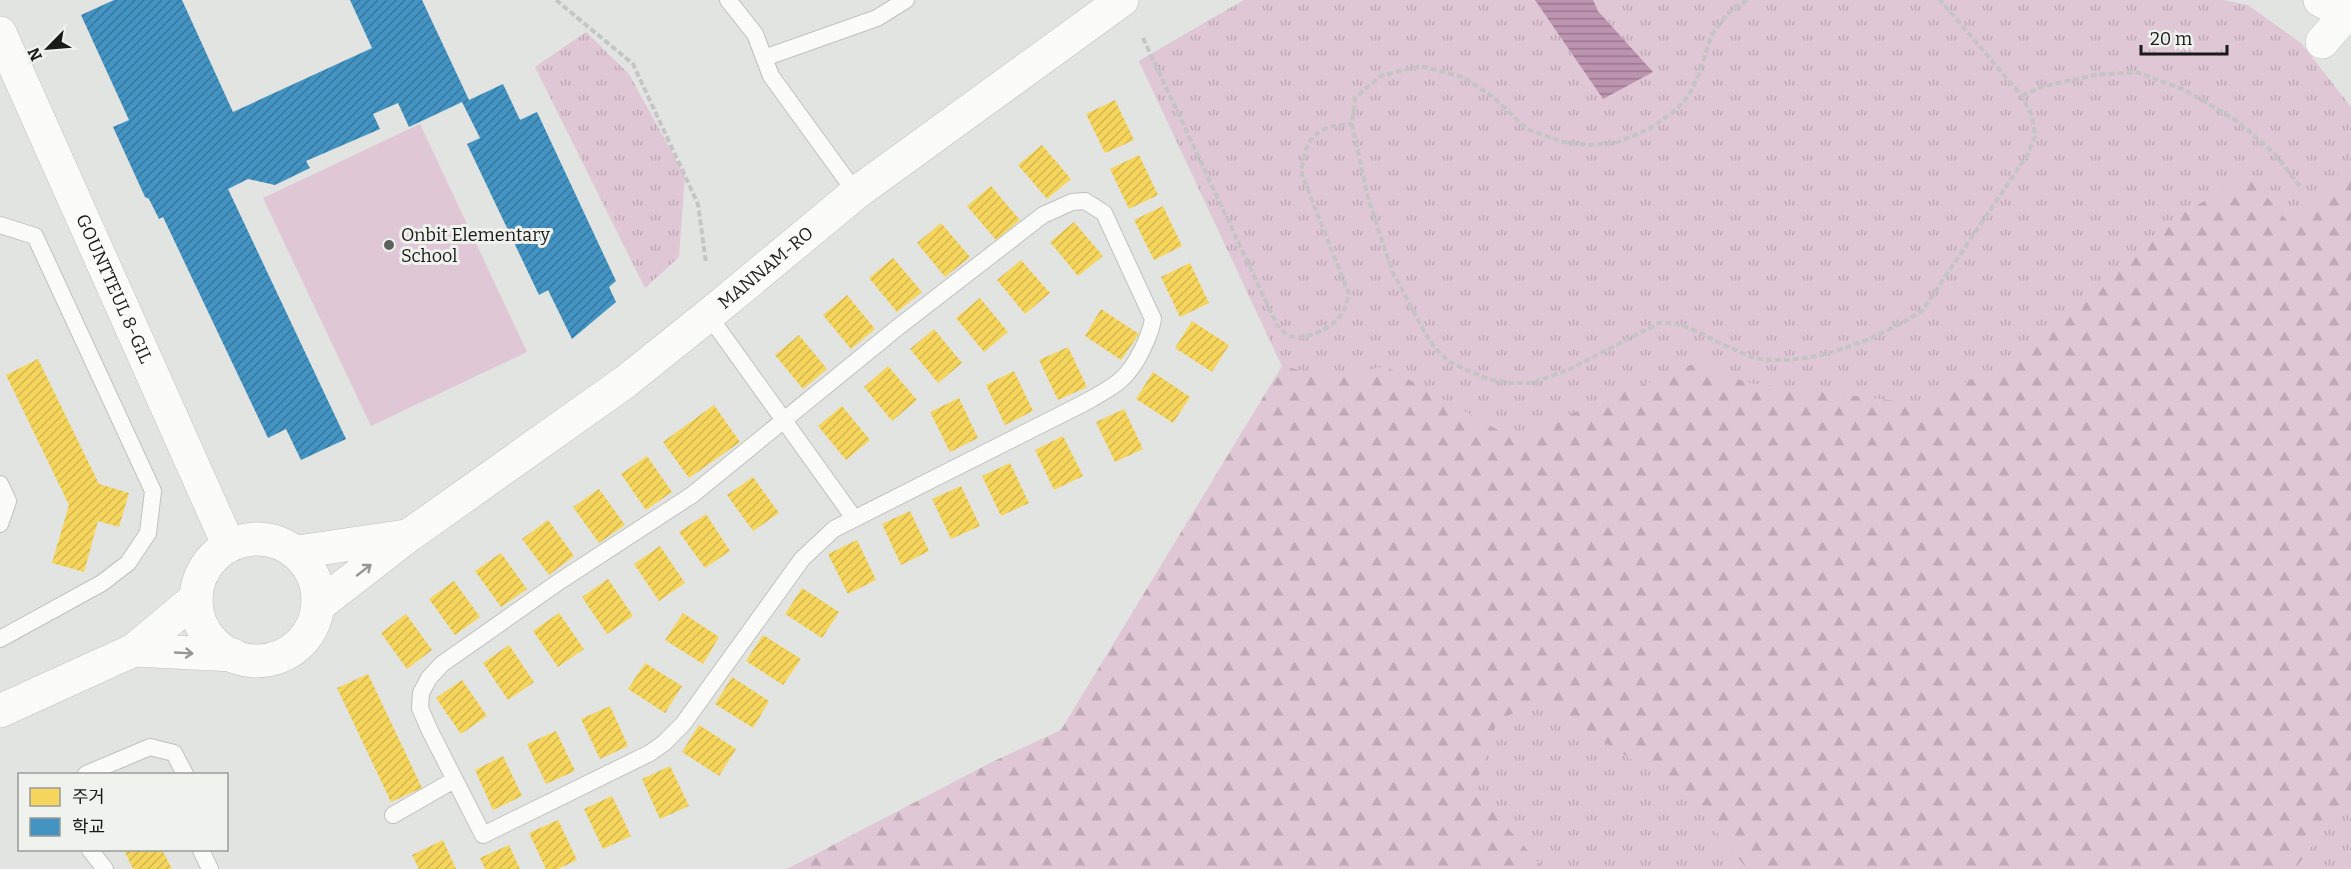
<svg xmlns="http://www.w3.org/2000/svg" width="2351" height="869" font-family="Bitter,'Noto Sans KR',serif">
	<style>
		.green { fill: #dfc7d5 }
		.forest { fill: url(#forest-firs) }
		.park { fill: url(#park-tufts) }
		.water { fill: url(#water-rules) }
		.homes { fill: url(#homes-hatch) }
		.schools { fill: url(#schools-hatch) }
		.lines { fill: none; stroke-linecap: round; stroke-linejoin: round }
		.lane-casing { stroke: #bfc1bf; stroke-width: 18 }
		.street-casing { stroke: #bfc1bf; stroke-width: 34 }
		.secondary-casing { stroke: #bfc1bf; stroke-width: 34 }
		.path { stroke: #c4c5c4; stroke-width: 4; stroke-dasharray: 6 3; stroke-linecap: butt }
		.lane { stroke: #fbfbfa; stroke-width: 16 }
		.street { stroke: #fbfbfa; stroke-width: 33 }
		.secondary { stroke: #fbfbfa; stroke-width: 33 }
		.oneway { stroke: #959695 }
		.poi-dot { fill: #5f615f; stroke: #eff2ed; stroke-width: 2 }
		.labels { text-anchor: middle; stroke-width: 6; stroke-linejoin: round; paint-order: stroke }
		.poi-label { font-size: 18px; fill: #191b19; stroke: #eff2ed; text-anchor: start }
		.street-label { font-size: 18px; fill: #191b19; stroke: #eff2ed }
	</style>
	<defs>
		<pattern id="forest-firs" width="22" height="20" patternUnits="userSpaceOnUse" patternTransform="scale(1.5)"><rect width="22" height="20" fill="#dfc7d5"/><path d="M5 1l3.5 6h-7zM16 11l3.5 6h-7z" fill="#bfaab6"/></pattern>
		<pattern id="park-tufts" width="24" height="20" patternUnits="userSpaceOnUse" patternTransform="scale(1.5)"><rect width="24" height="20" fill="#dfc7d5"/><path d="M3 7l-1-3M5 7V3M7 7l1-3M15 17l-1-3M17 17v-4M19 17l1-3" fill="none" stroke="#bfaab6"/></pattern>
		<pattern id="water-rules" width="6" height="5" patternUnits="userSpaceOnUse" patternTransform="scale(1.5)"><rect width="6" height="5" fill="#bd94af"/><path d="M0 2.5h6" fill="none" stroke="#99788e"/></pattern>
		<pattern id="homes-hatch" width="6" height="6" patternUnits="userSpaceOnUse" patternTransform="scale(1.5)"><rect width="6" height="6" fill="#f6d55c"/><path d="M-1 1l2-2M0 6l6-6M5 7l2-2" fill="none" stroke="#d2b64f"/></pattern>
		<pattern id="schools-hatch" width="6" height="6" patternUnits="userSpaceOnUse" patternTransform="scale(1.5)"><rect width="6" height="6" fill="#4393c3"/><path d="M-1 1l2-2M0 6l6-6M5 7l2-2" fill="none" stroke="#37779e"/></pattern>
	</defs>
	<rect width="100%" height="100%" fill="#e2e4e1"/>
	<!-- green -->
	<path class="green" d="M420 124 527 352 371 426 263 198Z"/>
	<!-- forest -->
	<path class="forest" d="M1244 0 2351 132V869H787L992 762 1061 730 1282 366 1139 61Z"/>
	<!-- park -->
	<path class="park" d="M1244 0H2223L2248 5 2301 43 2351 107V163L2289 223 2249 176 2183 213 1996 367 1921 404 1750 383 1725 375 1698 362 1512 438 1385 366 1334 378 1282 366 1139 61Z
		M586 32 629 74 685 176 679 257 645 288 535 67Z
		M1539 699 1689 797 1747 869H1544L1474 790 1497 722Z
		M2351 806V869H2295L2335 815Z"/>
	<!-- water -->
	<path class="water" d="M1535 0H1593L1598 11 1653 72 1603 99Z"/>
	<!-- homes -->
	<path class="homes" d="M1115 100 1134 140 1105 153 1086 114Z
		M1042 145 1071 179 1047 199 1018 165Z
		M1139 155 1158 195 1129 209 1110 169Z
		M991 186 1020 220 996 240 967 206Z
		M1163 206 1182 246 1154 260 1134 220Z
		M1074 222 1103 256 1078 276 1050 242Z
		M941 223 970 257 945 277 917 243Z
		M893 258 922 292 897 312 869 278Z
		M1021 260 1050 293 1025 314 997 280Z
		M1190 263 1209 303 1180 317 1161 277Z
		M847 295 875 329 851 349 823 315Z
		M980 298 1008 332 984 352 956 318Z
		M1101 309 1139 334 1121 360 1085 336Z
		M1192 321 1229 345 1212 372 1175 348Z
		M934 329 962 363 938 383 910 349Z
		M799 335 827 369 803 389 775 355Z
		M1068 347 1087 387 1058 400 1039 360Z
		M38 359 99 484 129 493 119 527 98 521 84 572 52 563 69 505 6 375Z
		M888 366 917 400 892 421 864 387Z
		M1014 371 1033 411 1005 425 986 385Z
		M1153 372 1190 397 1173 423 1136 399Z
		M959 398 978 438 950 452 930 412Z
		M714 405 740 442 689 478 663 442Z
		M842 406 870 440 846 460 818 426Z
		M1124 409 1143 449 1115 462 1096 422Z
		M1063 436 1083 476 1054 490 1035 450Z
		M647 456 672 492 646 510 621 474Z
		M1010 463 1029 503 1001 516 982 476Z
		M753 477 779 513 753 531 727 495Z
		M961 486 980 526 951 539 932 499Z
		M599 489 625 525 599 543 573 507Z
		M910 511 929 551 901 565 882 524Z
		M706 514 730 551 705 568 679 532Z
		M548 520 574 556 549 575 522 539Z
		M857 540 876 580 848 594 828 554Z
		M660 546 685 583 659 601 634 564Z
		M501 553 527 589 501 607 475 571Z
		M608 579 633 616 607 634 582 597Z
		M454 581 480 617 455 635 429 599Z
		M802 588 839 612 822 638 785 614Z
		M559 613 584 649 558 667 533 631Z
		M683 613 719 637 703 664 665 640Z
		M406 614 432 650 407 669 381 633Z
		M763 635 801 659 783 685 746 661Z
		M509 645 534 682 508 700 483 663Z
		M645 663 682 686 665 713 628 689Z
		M368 674 422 788 391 802 337 688Z
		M732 677 769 701 753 728 715 704Z
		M462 680 487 716 461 734 436 698Z
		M610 706 628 746 600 759 581 719Z
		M699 725 736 749 719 776 682 752Z
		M556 731 575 771 546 784 527 744Z
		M503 756 522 796 493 810 475 770Z
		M670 766 689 806 660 819 642 779Z
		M612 796 631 836 603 849 584 809Z
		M558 820 577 860 558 869H546L529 833Z
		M443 840 456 869H419L412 855Z
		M509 845 520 869H485L480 858Z
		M124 850H162L172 869H133Z"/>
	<!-- schools -->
	<path class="schools" d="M114 0H182L233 112 372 48 350 0H422L469 100 503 84 520 120 537 112 616 281 609 287 616 302 572 339 548 290 539 295 467 144 480 138 462 102 409 127 398 103 373 114 380 129 306 161 310 168 275 185 248 179 228 189 346 439 301 460 286 429 268 438 163 217 159 219 149 199 145 197 113 127 129 120 81 15Z"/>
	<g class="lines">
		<defs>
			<path id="lane" d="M728 0 755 34 771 76 856 193
				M764 58 877 18 906 0
				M1085 201 1104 213 1153 319C1151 331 1147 340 1142 350 1127 381 1113 387 1084 403L834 529 802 559 683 724 664 743 650 753 483 835 429 729 420 708 421 693 429 678 442 664 560 581 692 495 897 328 1043 215 1072 202Z
				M0 225 35 236 153 491 148 533 128 563 102 583 0 639
				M709 316 854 518
				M0 484 8 501 0 524
				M86 774 150 747 174 753 185 774
				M393 815 454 780
				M90 850 105 869
				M201 850 210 869"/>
			<g id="street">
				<path d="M2320 0 2346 14"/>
				<path id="s1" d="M0 33 229 546"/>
				<path d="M2322 42 2351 9"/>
			</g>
			<g id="secondary">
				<circle cx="257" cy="600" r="61"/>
				<path d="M298 552 406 536"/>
				<path id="s2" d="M319 605 408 536 625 382 716 309 856 193 1122 0"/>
				<path d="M134 650 233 655"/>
				<path d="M0 711 134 650 195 599"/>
			</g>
		</defs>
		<!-- lane casing -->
		<use href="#lane" class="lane-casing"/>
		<!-- street casing -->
		<use href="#street" class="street-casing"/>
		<!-- secondary casing -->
		<use href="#secondary" class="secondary-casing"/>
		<!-- path -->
		<path class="path" d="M556 0 633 64 698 204 706 263
			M1747 0 1729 12 1712 34 1699 74 1689 95 1676 110 1649 129 1618 142 1590 145 1563 142 1527 129 1493 97 1463 77 1421 66 1380 76 1355 98 1352 124 1368 198 1392 271 1424 331 1435 348 1449 362 1488 379 1510 383H1533L1572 368 1659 323C1687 321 1706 338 1731 348 1741 352 1751 358 1761 359 1814 366 1877 339 1922 311L2028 154 2035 137 2032 116 2022 96 1940 0
			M1143 38 1277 325C1280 328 1284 333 1288 335 1304 343 1335 327 1343 312 1346 307 1347 299 1349 294L1302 175C1302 139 1317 125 1352 124
			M2022 96 2044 86 2096 75 2136 72 2183 89 2237 121 2274 153 2302 189"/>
		<!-- lane -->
		<use href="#lane" class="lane"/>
		<!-- street -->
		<use href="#street" class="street"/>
		<!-- secondary -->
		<use href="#secondary" class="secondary"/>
	</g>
	<!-- one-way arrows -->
	<defs><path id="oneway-shaft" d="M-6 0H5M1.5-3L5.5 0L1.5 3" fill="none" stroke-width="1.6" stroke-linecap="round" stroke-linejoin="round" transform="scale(1.5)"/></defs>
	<g class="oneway">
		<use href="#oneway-shaft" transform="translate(364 570) rotate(-38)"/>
		<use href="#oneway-shaft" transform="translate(184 653) rotate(3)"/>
	</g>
	<!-- markers -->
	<circle class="poi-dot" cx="389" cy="245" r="6"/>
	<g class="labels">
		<!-- poi labels -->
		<g class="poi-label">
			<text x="401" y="241">Onbit Elementary<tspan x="401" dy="21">School</tspan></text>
		</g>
		<!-- street labels -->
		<g class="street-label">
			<text dy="6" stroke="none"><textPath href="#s2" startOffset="560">MANNAM-RO</textPath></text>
			<text dy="6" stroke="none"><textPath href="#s1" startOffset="280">GOUNTTEUL 8-GIL</textPath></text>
		</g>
	</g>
	<!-- legend -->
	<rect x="18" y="773" width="210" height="78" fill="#eff2ed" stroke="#999c98" stroke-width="1.5"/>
	<rect x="30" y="788" width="30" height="18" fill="#f6d55c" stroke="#999c98" stroke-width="1.5"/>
	<text x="72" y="803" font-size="18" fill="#191b19">주거</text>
	<rect x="30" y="818" width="30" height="18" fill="#4393c3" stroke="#999c98" stroke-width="1.5"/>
	<text x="72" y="833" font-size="18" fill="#191b19">학교</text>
	<!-- north arrow -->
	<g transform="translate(48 48) rotate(245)" stroke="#eff2ed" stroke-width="4.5" paint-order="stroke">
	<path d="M0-4.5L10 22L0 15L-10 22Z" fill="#191b19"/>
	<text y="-9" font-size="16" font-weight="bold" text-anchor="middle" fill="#191b19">N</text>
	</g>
	<!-- scale -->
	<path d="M2141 45v9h86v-9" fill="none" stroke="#191b19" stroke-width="3"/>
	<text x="2150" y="45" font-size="18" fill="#191b19" stroke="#eff2ed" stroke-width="4.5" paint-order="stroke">20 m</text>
</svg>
